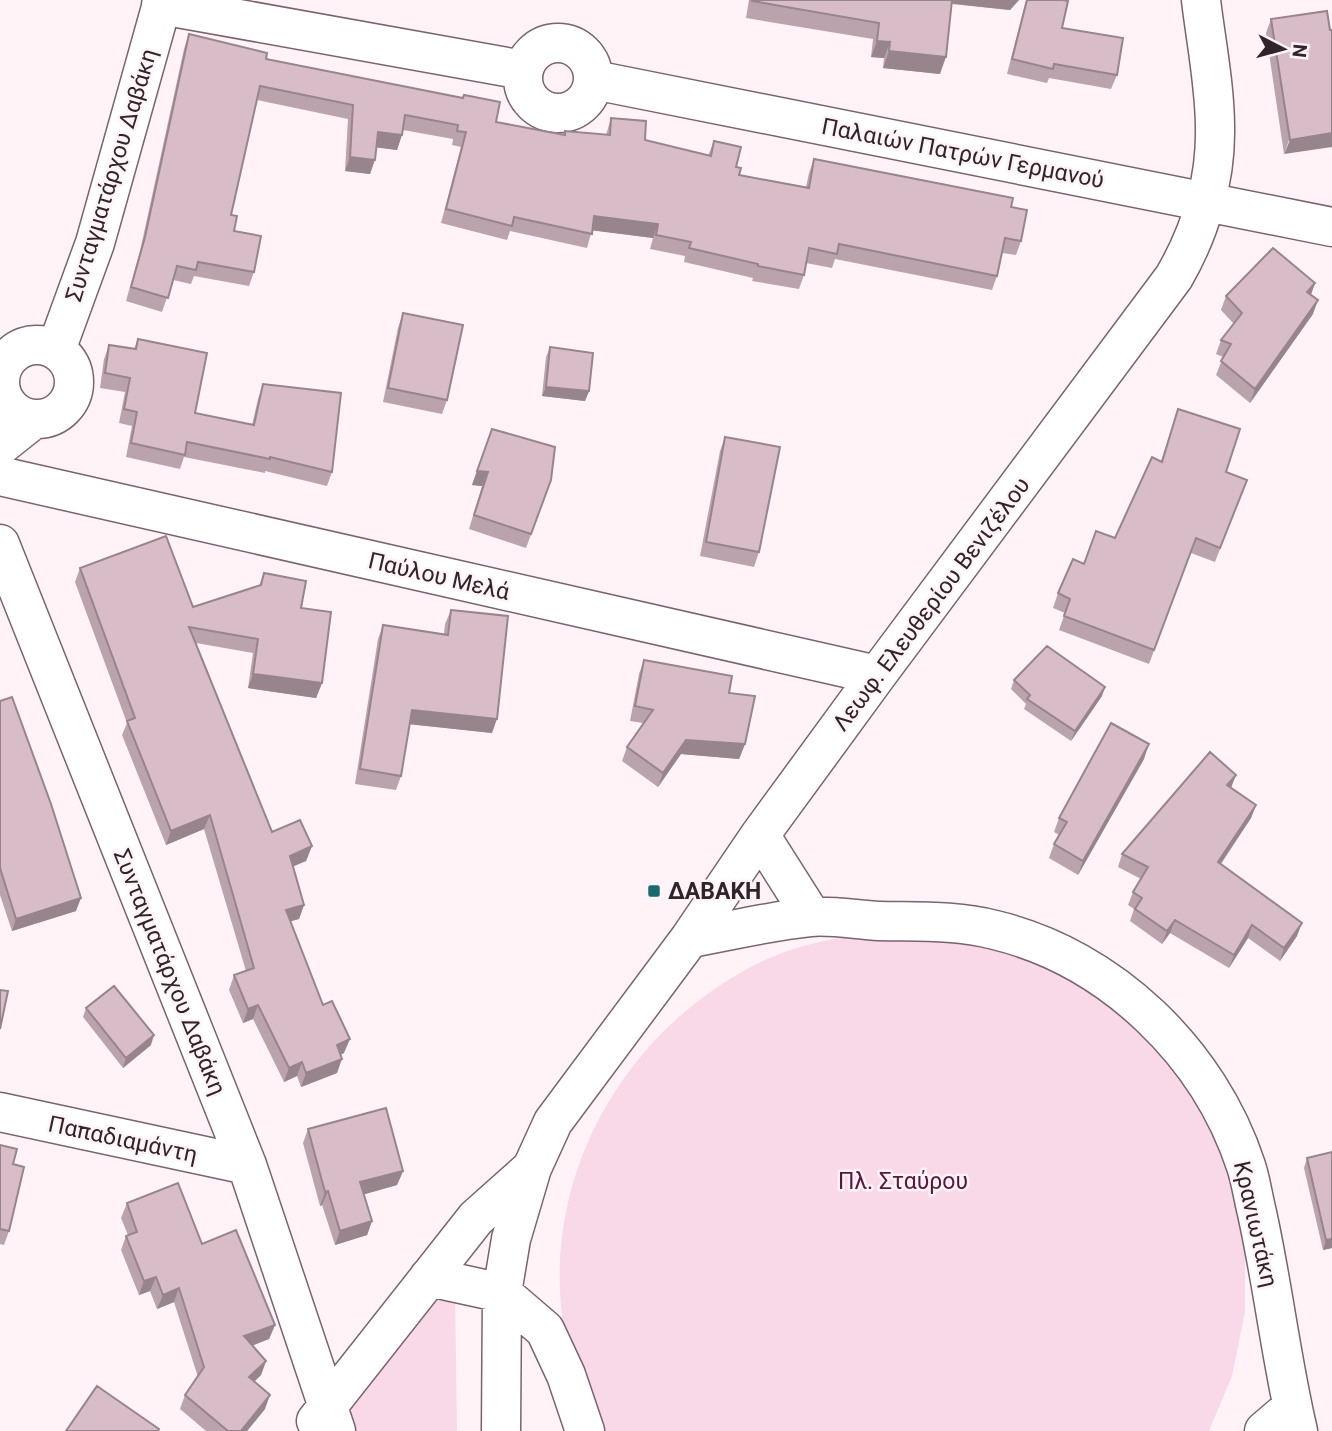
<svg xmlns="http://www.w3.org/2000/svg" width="1332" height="1431" font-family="Roboto,sans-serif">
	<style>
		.green { fill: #f9d8e7 }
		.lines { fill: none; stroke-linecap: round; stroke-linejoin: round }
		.minor-casing { stroke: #7b636e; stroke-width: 41 }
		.minor { stroke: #fff; stroke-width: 38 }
		.wall { fill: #baa3ad }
		.shaded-wall { fill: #97848d }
		.building { fill: #d8bdc9; stroke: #97848d; stroke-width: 2 }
		.poi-dot { fill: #1c696c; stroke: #fff3f8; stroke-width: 2.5 }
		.labels { text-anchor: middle; stroke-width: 5; stroke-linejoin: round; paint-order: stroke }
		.street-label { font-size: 23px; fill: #2e2429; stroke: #fff3f8 }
		.poi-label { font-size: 23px; font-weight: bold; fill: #2e2429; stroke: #fff3f8; text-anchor: start }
		.park-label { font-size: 23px; fill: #57183c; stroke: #fff3f8 }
	</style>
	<rect width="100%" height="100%" fill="#fff3f8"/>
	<!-- green -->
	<path class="green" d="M891 931 956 934 1078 979 1131 1017 1176 1065 1210 1120 1233 1182 1245 1246V1312L1232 1376 1209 1431H598C591 1409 583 1388 575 1366 572 1356 567 1346 565 1336 537 1181 623 1028 763 961 803 942 847 936 891 931Z
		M434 1287 455 1289 457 1431H348L341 1411Z"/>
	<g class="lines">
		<defs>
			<path id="minor" d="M161 5 523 70
				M523 78a35 35 0 1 1 70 0a35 35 0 1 1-70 0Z
				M594 80 1332 227
				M0 382a37 37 0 1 1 74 0a37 37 0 1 1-74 0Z
				M56 350 95 243 163 0
				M0 446 34 419
				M0 476 877 675
				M0 544 247 1165 336 1431
				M760 835 812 917
				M690 938C730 931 770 921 810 917 833 915 857 920 879 921 918 922 956 920 995 930 1111 958 1209 1053 1246 1166 1251 1181 1253 1197 1257 1213 1273 1285 1281 1359 1298 1431
				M0 1112 247 1165
				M429 1277 502 1293 545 1330 566 1375 585 1431
				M316 1421 476 1218 532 1168
				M501 1431 502 1293 511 1239 532 1168 553 1122 690 938 760 835 877 675 1174 277C1200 232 1216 180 1215 128 1215 86 1206 42 1201 0
				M1264 1431 1292 1407"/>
		</defs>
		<!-- minor casing -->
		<use href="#minor" class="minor-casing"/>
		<!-- minor -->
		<use href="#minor" class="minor"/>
	</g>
	<!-- wall -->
	<path class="wall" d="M749 0H1019L1010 10 951 4 940 74 883 68 884 58 871 57 873 39 746 18Z
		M1026 0H1063L1062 28 1117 75 1111 89 1049 78 1047 83 1007 74Z
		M1271 19 1330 30 1284 154 1266 33Z
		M189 34 266 59 496 122 564 135 565 131 606 135 611 118 645 140 708 156 714 141 736 167 739 175 806 187 809 173 814 159 1011 207 1021 241 1016 255 1002 253 997 276 992 290 835 259 832 268 806 263 804 275 799 289 752 281 753 278 684 262 685 256 650 249 653 238 592 230 587 248 510 231 507 240 441 223 461 147 452 145 453 139 403 130 397 150 376 147 370 174 345 171 348 119 257 100 231 215 234 231 254 272 249 286 194 276 191 284 173 280 162 312 126 301 140 251 184 49Z
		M1315 283 1311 295 1313 314 1250 403 1216 375 1223 357 1216 354 1221 340 1234 324 1221 310 1226 296Z
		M403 313 447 400 442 414 383 402 398 328Z
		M138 339 195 413 252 425 258 399 263 384 332 472 327 486 265 471V473L184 457 180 469 126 457 132 426 119 423 125 392 100 388 104 359 109 345 134 349Z
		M550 347 589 391 585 401 542 396 546 357Z
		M1178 409 1226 472 1247 480 1215 562 1191 553 1149 664 1059 630 1065 613 1053 608 1058 593 1084 564 1115 538 1161 461Z
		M492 429 551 480 526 548 469 529 482 486 472 485Z
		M725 437 759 552 754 567 700 556 720 451Z
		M80 568 193 607 259 586 264 573 301 608 322 683 316 698 248 688 253 653 196 643 272 832 312 846 306 861 293 866 304 905 299 919 290 921 323 1005 344 1053 340 1055 337 1073 301 1087 297 1076 284 1082 253 1019 243 1023 229 990 234 975 246 971 204 829 166 845 122 735 127 723 75 582Z
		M451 610 492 733 410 724 401 776 396 790 355 784 378 639 383 625 444 634 445 624Z
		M644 660 729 693 745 744 739 759 681 754 658 787 622 761 627 747 643 723 630 721 639 674Z
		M1014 680 1102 696 1071 741 1024 709 1026 704 1011 689Z
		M0 701 76 911 12 931 0 895Z
		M1144 759 1078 875 1049 858 1054 844 1059 835 1054 832 1059 818Z
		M1231 788 1256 805 1251 818 1221 864 1297 936 1280 961 1248 938 1229 968 1170 933 1162 944 1130 921 1134 909 1128 905 1133 892 1141 879 1118 867 1122 854Z
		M86 1008 151 1045 123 1068 83 1017Z
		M308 1129 403 1171 397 1185 364 1194 372 1221 367 1235 335 1245 322 1205 320 1206 303 1143Z
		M0 1145 13 1164 9 1231 4 1245 0 1244Z
		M1307 1158 1332 1248 1323 1250 1304 1168Z
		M127 1203 202 1244 275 1325 269 1339 252 1345 266 1361 261 1375 254 1382 265 1409 247 1431H206L180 1409 185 1395 198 1377 174 1302 157 1309 150 1291 139 1295 121 1250 126 1236 128 1235 121 1218Z"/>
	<!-- shaded-wall -->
	<path class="shaded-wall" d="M948 0H1019L1010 10 947 3Z
		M877 41 890 42 884 58 871 57Z
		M889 51 946 57 940 74 883 68Z
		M378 132 402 135 397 150 373 147Z
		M1332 133V147L1284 154 1290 140Z
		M350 157 375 160 370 174 345 171Z
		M594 216 658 224 653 238 589 230Z
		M1315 283 1310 297 1307 292Z
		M1318 300 1313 314 1250 403 1255 389Z
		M546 387 589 391 585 401 542 396Z
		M477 471 488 472 482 486 472 485Z
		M253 674 322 683 316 698 248 688Z
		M1105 687 1102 696 1071 741 1075 731Z
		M412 710 497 719 492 733 407 724Z
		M686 740 745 744 739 759 681 754 658 787 663 773Z
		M1149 744 1144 759 1078 875 1083 861Z
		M1236 775 1231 788 1227 785Z
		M1256 805 1251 818 1213 875 1218 862Z
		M210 815 204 829 166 845 171 831Z
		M312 846 306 861 285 870 290 856Z
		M81 898 76 911 12 931 16 919Z
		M304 905 299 919 281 924 286 910Z
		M1175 920 1170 933 1162 944 1167 931Z
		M1302 923 1297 936 1280 961 1284 948Z
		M1252 925 1248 938 1229 968 1234 955Z
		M258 1005 253 1019 243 1023 248 1009Z
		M154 1035 151 1045 123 1068 126 1058Z
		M350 1039 344 1053 332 1059 337 1045Z
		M342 1059 337 1073 301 1087 306 1073Z
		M302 1062 297 1076 284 1082 289 1068Z
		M403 1171 397 1185 355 1197 360 1182Z
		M328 1191 322 1205 320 1206 325 1192Z
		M372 1221 367 1235 335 1245 340 1231Z
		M1332 1239V1248L1323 1250 1326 1240Z
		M156 1277 150 1291 139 1295 144 1281Z
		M179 1288 174 1302 157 1309 163 1295Z
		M275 1325 269 1339 239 1351 244 1336Z
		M266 1361 261 1375 244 1391 249 1377Z
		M270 1395 265 1409 247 1431H241Z"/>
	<!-- building -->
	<path class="building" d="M752 0H952L946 57 889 51 890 42 877 41 879 23 752 1Z
		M1027 0H1063L1068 1 1062 28 1123 38 1117 75 1054 64 1053 69 1012 59Z
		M1327 11 1330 30H1332V133L1290 140 1271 19Z
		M189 34 267 53 266 59 463 98 464 95 500 102 496 122 565 135V131L610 135 611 118 646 121 645 140 711 156 714 141 741 147 736 167 741 168 739 175 809 188 814 159 1013 198 1011 207 1027 210 1021 241 1005 238 997 276 839 244 837 254 809 248 804 275 758 266V264L689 248 691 242 656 235 658 224 594 216 592 234 514 217 512 226 446 209 466 132 457 131 458 125 405 115 402 135 378 132 375 160 350 157 353 105 260 86 231 215 237 216 234 231 261 236 254 272 198 262 196 270 177 266 168 298 131 287 145 237Z
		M1273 248 1315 283 1307 292 1318 300 1255 389 1221 361 1231 344 1221 340 1242 313 1226 296Z
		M403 313 463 325 447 400 388 388Z
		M138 339 207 353 195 413 254 425 263 384 341 393 332 472 270 457V459L187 442 185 455 131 443 137 412 124 409 130 378 105 373 109 345 136 349Z
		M550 347 593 353 589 391 546 387Z
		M1178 409 1240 429 1226 472 1247 480 1220 548 1196 538 1154 650 1064 616 1070 599 1058 593 1073 559 1084 564 1096 531 1115 538 1152 457 1162 462Z
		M492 429 555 447 551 480 531 534 474 515 488 472 477 471Z
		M725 437 780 447 759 552 706 542Z
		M166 536 193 607 261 585 264 573 306 581 301 608 331 612 322 683 253 674 258 639 189 627 272 832 300 820 312 846 290 856 304 905 286 910 323 1005 332 1001 350 1039 337 1045 342 1059 306 1073 302 1062 289 1068 258 1005 248 1009 234 975 254 968 210 815 171 831 127 721 135 718 80 568Z
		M451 610 508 616 497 719 412 710 401 776 360 769 383 625 448 635Z
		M1047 646 1105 687 1075 731 1027 699 1030 695 1014 680Z
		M644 660 732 676 729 693 755 696 745 744 686 740 663 773 627 747 653 710 635 706Z
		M12 697 51 804 81 898 16 919 0 868V701Z
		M1111 723 1149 744 1083 861 1054 844 1067 822 1059 818Z
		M1210 752 1236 775 1227 785 1256 805 1218 862 1302 923 1284 948 1252 925 1234 955 1175 920 1167 931 1135 909 1142 898 1133 892 1148 867 1122 854Z
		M114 986 154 1035 126 1058 86 1008Z
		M0 990 8 991 0 1029Z
		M386 1108 403 1171 360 1182 372 1221 340 1231 328 1191 325 1192 308 1129Z
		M0 1145 17 1149 13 1164 24 1167 9 1231 0 1229Z
		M1332 1152V1239L1326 1240 1307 1158Z
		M178 1183 202 1244 236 1230 275 1325 244 1336 266 1361 249 1377 270 1395 241 1431H228L185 1395 204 1367 179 1288 163 1295 156 1277 144 1281 126 1236 137 1232 127 1203Z
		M97 1386 159 1429 158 1431H66Z"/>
	<!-- markers -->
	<rect class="poi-dot" x="647" y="884" width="14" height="14" rx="3.5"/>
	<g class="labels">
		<!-- street labels -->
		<g class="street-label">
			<text transform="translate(963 153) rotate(11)" y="8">Παλαιών Πατρών Γερμανού</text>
			<text transform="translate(111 175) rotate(-73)" y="8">Συνταγματάρχου Δαβάκη</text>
			<text transform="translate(439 576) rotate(13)" y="8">Παύλου Μελά</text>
			<text transform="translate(931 604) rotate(-53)" y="8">Λεωφ. Ελευθερίου Βενιζέλου</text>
			<text transform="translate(170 972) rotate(68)" y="8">Συνταγματάρχου Δαβάκη</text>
			<text transform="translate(123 1139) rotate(12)" y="8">Παπαδιαμάντη</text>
			<text transform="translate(1256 1224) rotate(77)" y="8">Κρανιωτάκη</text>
		</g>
		<!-- poi labels -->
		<g class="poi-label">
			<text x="668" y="899">ΔΑΒΑΚΗ</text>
		</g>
		<!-- park labels -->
		<g class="park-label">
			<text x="903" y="1189">Πλ. Σταύρου</text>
		</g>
	</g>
	<!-- north arrow -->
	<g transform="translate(1283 49) rotate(96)" stroke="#fff3f8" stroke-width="5" paint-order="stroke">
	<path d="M0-5L12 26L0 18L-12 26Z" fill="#2e2429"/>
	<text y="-10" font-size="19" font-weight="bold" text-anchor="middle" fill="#2e2429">N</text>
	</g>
</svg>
